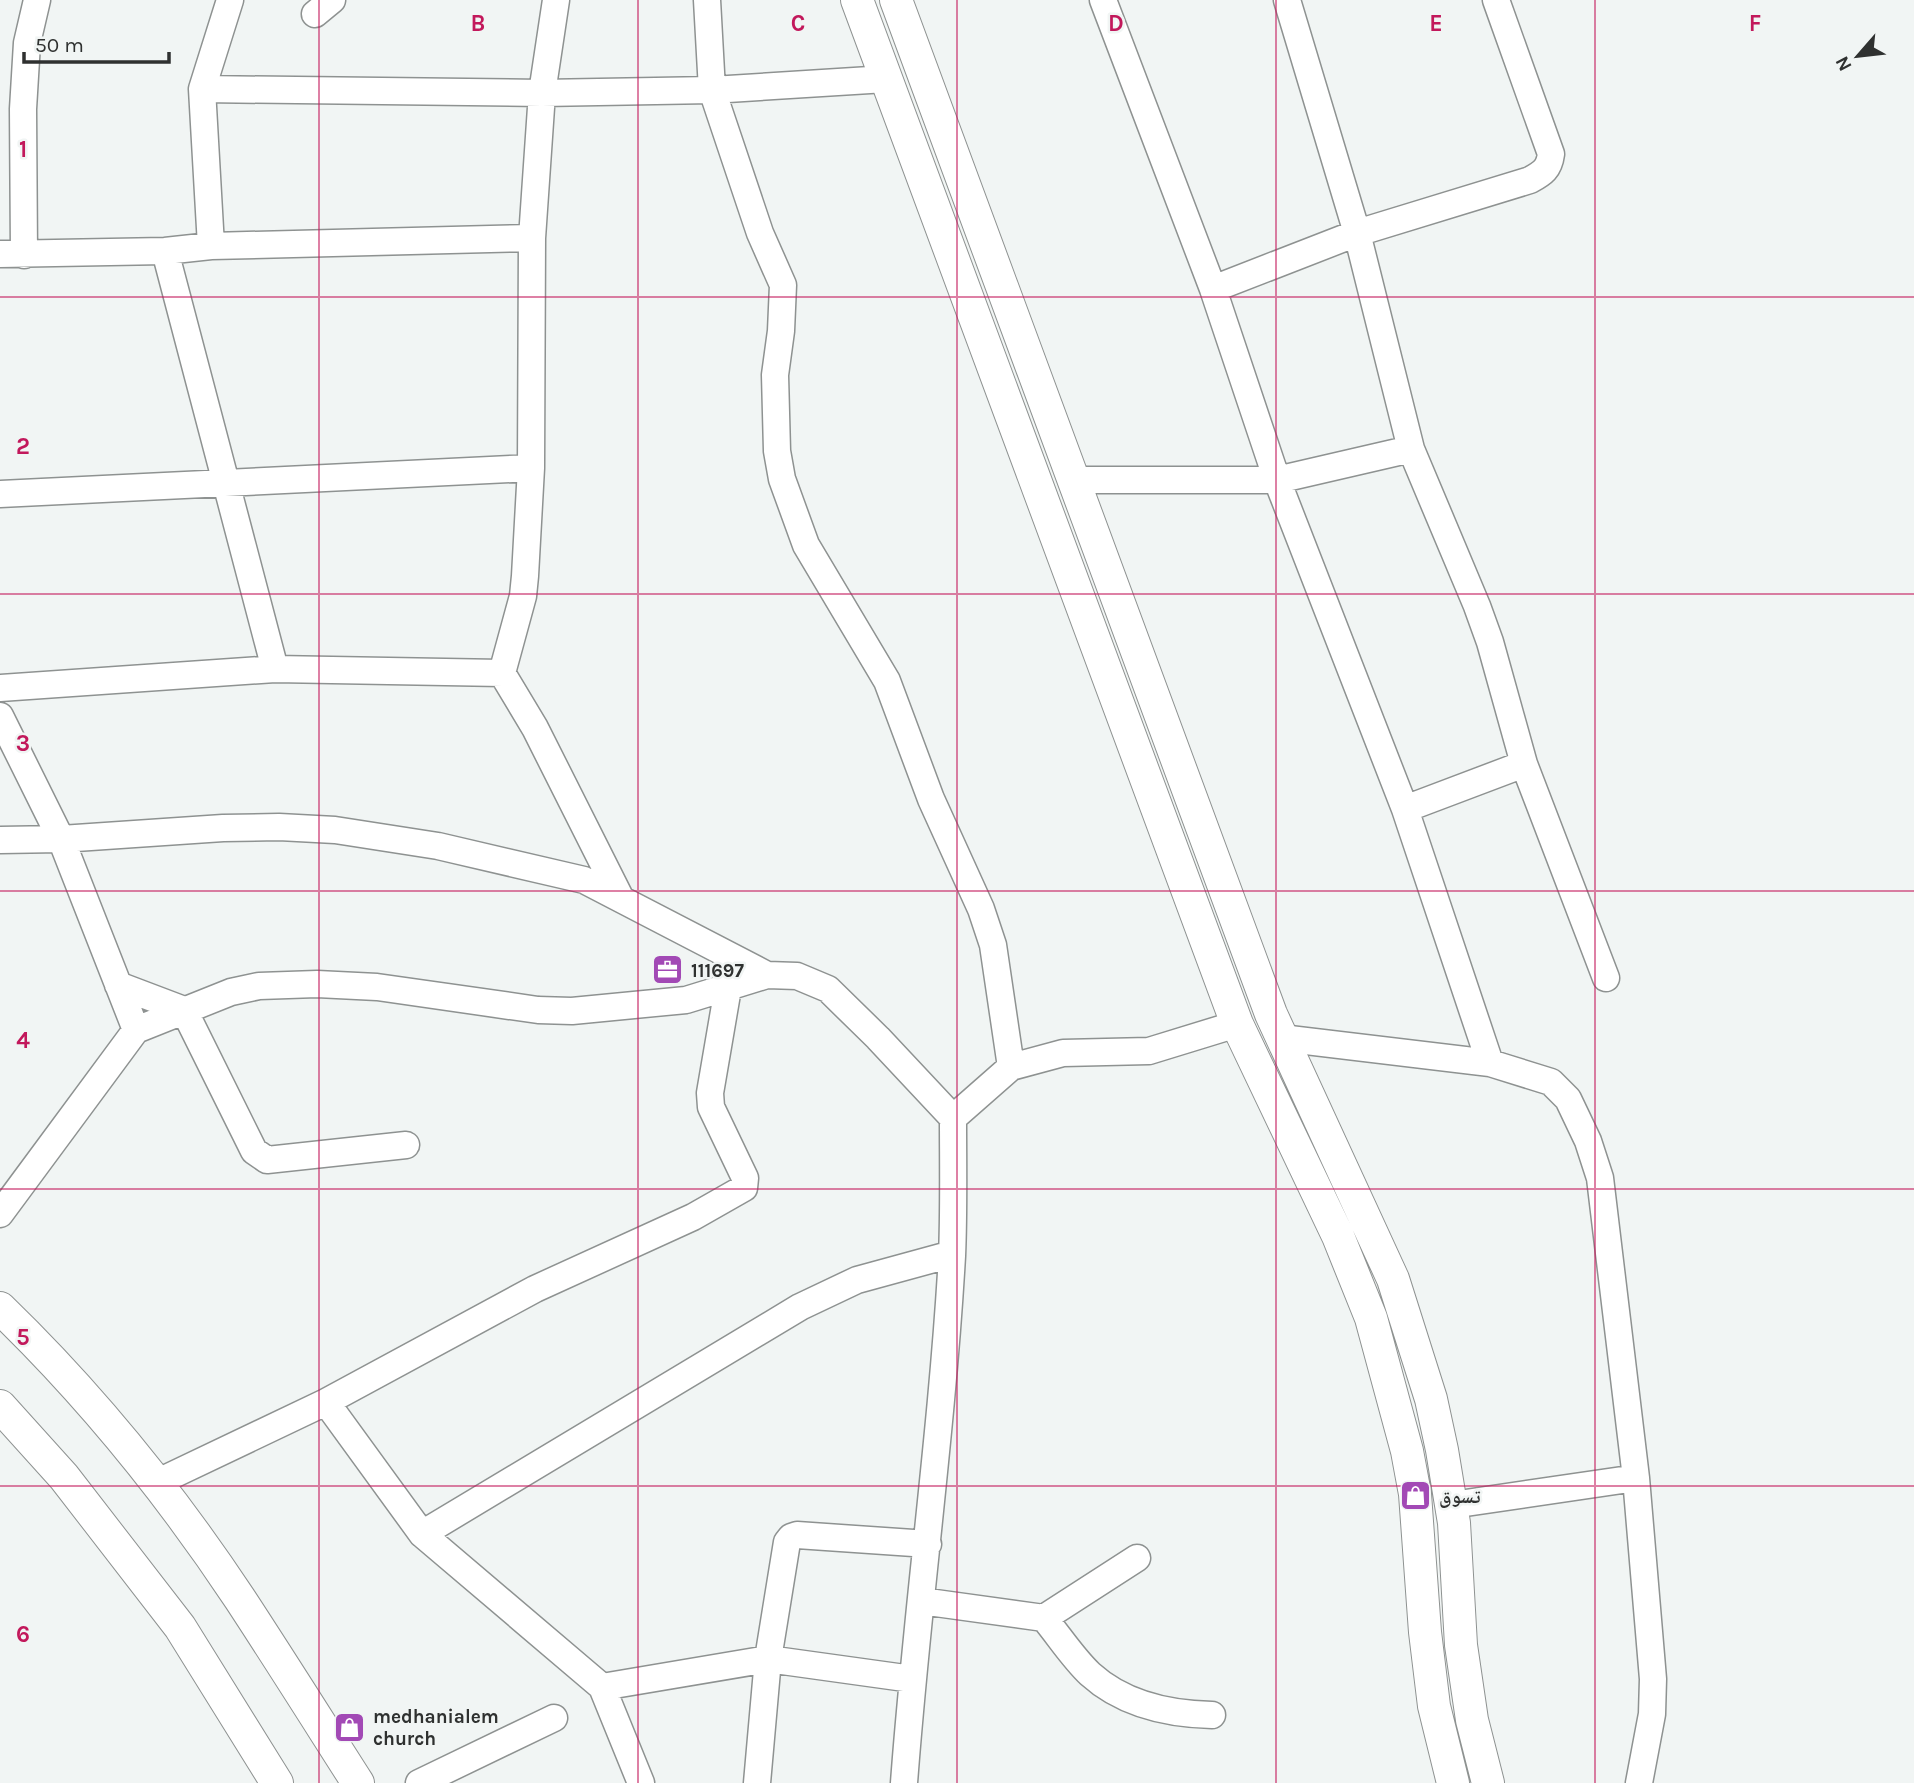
<svg xmlns="http://www.w3.org/2000/svg" width="1914" height="1783" font-family="Karla,'Noto Naskh Arabic',sans-serif">
	<style>
		.lines { fill: none; stroke-linecap: round; stroke-linejoin: round }
		.minor-casing { stroke: #8e9291; stroke-width: 29 }
		.major-casing { stroke: #8e9291; stroke-width: 34 }
		.minor { stroke: #fff; stroke-width: 26 }
		.major { stroke: #fff; stroke-width: 32 }
		.grid { fill: none; stroke: #c2185b; stroke-width: 2; stroke-opacity: 0.55 }
		.labels { text-anchor: middle; stroke-width: 5; stroke-linejoin: round; paint-order: stroke }
		.poi-label { font-size: 19px; font-weight: bold; fill: #2f3130; stroke: #f1f5f4; text-anchor: start }
		.grid-label { font-size: 23px; text-anchor: middle; font-weight: bold; fill: #c2185b; stroke: #f1f5f4; stroke-width: 5; stroke-linejoin: round; paint-order: stroke }
	</style>
	<rect width="100%" height="100%" fill="#f1f5f4"/>
	<g class="lines">
		<defs>
			<path id="minor" d="M556 0 542 93 532 238 531 468 525 576 523 596 502 673 535 728 621 899
				M707 0 712 90 760 233 783 285 781 331 775 375 777 451 782 479 806 545 887 681 931 799 981 909 993 945 1011 1067
				M1103 0 1213 289 1277 480 1405 809 1490 1063
				M1287 0 1357 233 1411 449 1477 606 1490 642 1524 764 1606 978
				M315 14 332 0
				M202 89 542 93 712 90 886 79
				M211 246 202 89 230 0
				M165 251 275 669
				M0 254 165 251 211 246 532 238
				M24 255 23 109 27 43 37 0
				M1213 289 1357 233 1530 180C1543 173 1549 169 1551 154L1496 0
				M1075 480H1277L1411 449
				M0 494 531 468
				M0 688 275 669 502 673
				M0 716 61 839 136 1030
				M1405 809 1524 764
				M0 840 61 839 223 828 279 827 335 830 438 846 584 880 767 975
				M118 985 184 1010 254 1151 267 1160 406 1145
				M1281 1038 1490 1063 1551 1082 1568 1099 1588 1141 1600 1178 1636 1478 1653 1679 1652 1714 1639 1783
				M953 1118 1011 1067 1063 1053 1149 1051 1237 1024
				M0 1214 136 1030 231 992 259 986 317 984 377 987 538 1010 572 1011 686 1000 767 975 797 976 828 989 878 1038 953 1118C953 1164 954 1210 952 1256 942 1432 917 1607 904 1783
				M326 1402 422 1534 602 1687 641 1783
				M156 1483 326 1402 535 1289 693 1217 744 1188 745 1178 711 1107 710 1093 728 988
				M1452 1505 1636 1478
				M422 1534 800 1307 857 1280 952 1254
				M921 1601 1044 1618C1059 1636 1073 1658 1090 1674 1123 1704 1168 1714 1212 1715
				M1044 1618 1137 1558
				M602 1687 768 1659 912 1679
				M419 1783 554 1718
				M757 1783 768 1659 787 1542 791 1537 797 1535 928 1544"/>
			<path id="major" d="M857 0 1237 1024 1338 1236 1371 1318 1407 1451 1415 1494 1425 1632 1434 1706 1453 1783
				M896 0 1271 1014 1393 1279 1431 1399 1442 1450 1454 1523 1461 1645 1472 1720 1488 1783
				M0 1308C90 1395 171 1495 240 1599 280 1660 319 1722 358 1783
				M0 1406 64 1477 180 1627 277 1783"/>
		</defs>
		<!-- minor casing -->
		<use href="#minor" class="minor-casing"/>
		<!-- major casing -->
		<use href="#major" class="major-casing"/>
		<!-- minor -->
		<use href="#minor" class="minor"/>
		<!-- major -->
		<use href="#major" class="major"/>
	</g>
	<!-- grid -->
	<path class="grid" d="M319 0V1783M638 0V1783M957 0V1783M1276 0V1783M1595 0V1783M0 297H1914M0 594H1914M0 891H1914M0 1189H1914M0 1486H1914"/>
	<!-- icons -->
	<defs>
		<symbol id="office-square" viewBox="-11 -11 22 22"><rect x="-9" y="-9" width="18" height="18" rx="4" fill="#a249b5" stroke="#f1f5f4"/><path d="M-6-3h4V-5.5h4V-3h4V5H-6ZM-1-4.5V-3h2v-1.5ZM-6 0V1H6V0Z" fill="#fff"/></symbol>
		<symbol id="shop-square" viewBox="-11 -11 22 22"><rect x="-9" y="-9" width="18" height="18" rx="4" fill="#a249b5" stroke="#f1f5f4"/><path d="M-5-2.5h2.3a2.7 3.5 0 0 1 5.4 0H5L5.5 6h-11ZM-1.5-2.5h3a1.5 2.3 0 0 0-3 0Z" fill="#fff"/></symbol>
	</defs>
	<g fill-rule="evenodd">
		<use href="#office-square" x="650" y="952" width="35" height="35"/>
		<use href="#shop-square" x="1398" y="1478" width="35" height="35"/>
		<use href="#shop-square" x="332" y="1710" width="35" height="35"/>
	</g>
	<g class="labels">
		<!-- poi labels -->
		<g class="poi-label">
			<text x="691" y="977">111697</text>
			<text x="1439" y="1503">تسوق</text>
			<text x="373" y="1723">medhanialem<tspan x="373" dy="22">church</tspan></text>
		</g>
	</g>
	<g class="grid-label">
		<text x="478" y="31">B</text>
		<text x="798" y="31">C</text>
		<text x="1116" y="31">D</text>
		<text x="1436" y="31">E</text>
		<text x="1755" y="31">F</text>
		<text x="23" y="157">1</text>
		<text x="23" y="454">2</text>
		<text x="23" y="751">3</text>
		<text x="23" y="1048">4</text>
		<text x="23" y="1345">5</text>
		<text x="23" y="1642">6</text>
	</g>
	<!-- north arrow -->
	<g transform="translate(1858 56) rotate(242)" stroke="#f1f5f4" stroke-width="5" paint-order="stroke">
	<path d="M0-5L12 26L0 18L-12 26Z" fill="#2f3130"/>
	<text y="-10" font-size="19" font-weight="bold" text-anchor="middle" fill="#2f3130">N</text>
	</g>
	<!-- scale -->
	<path d="M24 52v10h145v-10" fill="none" stroke="#2f3130" stroke-width="3.5"/>
	<text x="35" y="52" font-size="21" fill="#2f3130" stroke="#f1f5f4" stroke-width="5" paint-order="stroke">50 m</text>
</svg>
